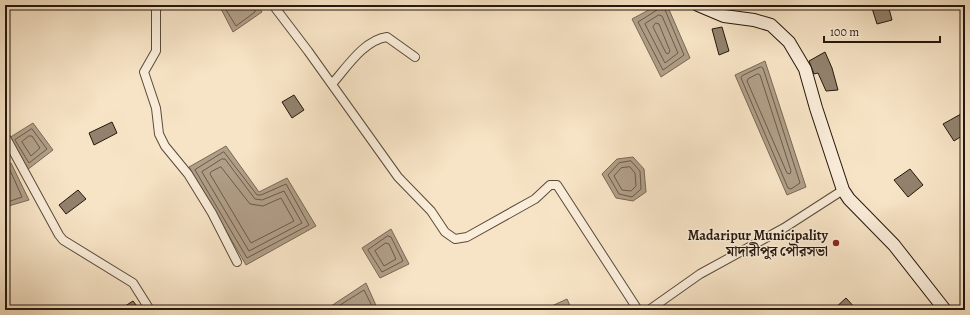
<svg xmlns="http://www.w3.org/2000/svg" width="970" height="315" font-family="Alegreya,'Noto Serif Bengali',serif">
  <style>
    .water { fill: #b09e87; stroke: #786856 }
    .lines { fill: none; stroke-linecap: round; stroke-linejoin: round }
    .shore { stroke: #6a5a4a; stroke-width: 1 }
    .building { fill: #92826d; stroke: #25170d }
    .street-casing { stroke: #5a4a3b; stroke-width: 10 }
    .secondary-casing { stroke: #25170d; stroke-width: 14 }
    .street { stroke: #faedda; stroke-width: 8 }
    .secondary { stroke: #faedda; stroke-width: 12 }
    .poi-dot { fill: #8f2418; stroke: #faedda; stroke-width: 1.5 }
    .labels { text-anchor: middle; dominant-baseline: central; stroke-width: 3; stroke-linejoin: round; paint-order: stroke }
    .poi-label { font-size: 14px; font-weight: bold; fill: #25170d; stroke: #faedda; text-anchor: end }
  </style>
  <rect width="100%" height="100%" fill="#f7e4c6"/>
  <filter id="stains"><feTurbulence type="fractalNoise" baseFrequency=".005" numOctaves="4"/><feColorMatrix values="0 0 0 0 .2 0 0 0 0 .09 0 0 0 0 .02 0 0 0 .5 -.17"/></filter>
  <radialGradient id="worn" r=".72"><stop offset=".6" stop-color="#630" stop-opacity="0"/><stop offset="1" stop-color="#630" stop-opacity=".3"/></radialGradient>
  <g class="water">
    <polygon points="219,5 258,5 262,12 233,32"/>
    <polygon points="658,5 667,5 690,58 661,77 632,19"/>
    <polygon points="765,61 806,187 787,195 735,75"/>
    <polygon points="33,123 53,150 27,170 9,138"/>
    <polygon points="226,146 259,192 287,178 316,226 246,265 189,167"/>
    <polygon points="633,157 644,169 646,192 633,201 616,198 602,174 617,159"/>
    <polygon points="11,163 29,200 5,207 5,166"/>
    <polygon points="391,229 409,264 380,278 362,248"/>
    <polygon points="366,283 378,310 325,310"/>
    <polygon points="567,299 572,310 543,310"/>
  </g>
  <g class="lines">
    <g class="shore">
      <polyline points="223,5 236,26 255,12 254,5"/>
      <polyline points="659,5 657,10 638,22 663,70 684,55 663,5"/>
      <polygon points="659,15 662,16 678,53 665,63 645,24"/>
      <polygon points="656,23 659,24 670,51 668,54 666,53 653,27"/>
      <polygon points="761,67 763,68 800,183 791,189 788,188 741,78 742,76"/>
      <polygon points="758,74 760,75 791,171 790,174 787,173 747,81 748,79"/>
      <polygon points="32,129 47,149 29,163 15,140"/>
      <polygon points="29,136 32,136 40,148 31,156 22,142"/>
      <polygon points="224,152 257,195 261,195 286,184 309,225 247,258 195,170"/>
      <polygon points="222,159 225,159 255,199 262,200 284,191 302,223 249,251 202,172"/>
      <polygon points="631,161 640,171 641,189 632,197 619,194 608,175 619,163"/>
      <polygon points="221,167 250,204 263,206 281,198 294,221 251,243 210,174 211,172"/>
      <polygon points="630,167 635,173 636,186 631,191 622,190 614,176 621,168"/>
      <polyline points="5,169 10,170 22,197 5,203"/>
      <polygon points="388,236 391,237 403,261 382,272 368,250"/>
      <polygon points="386,243 389,244 396,259 384,266 375,251"/>
      <polyline points="332,310 364,290 374,310"/>
    </g>
  </g>
  <g class="building">
    <polygon points="871,5 888,5 892,20 877,24"/>
    <polygon points="722,27 729,51 719,55 712,29"/>
    <polygon points="825,52 832,68 838,90 826,91 818,73 814,74 809,61"/>
    <polygon points="294,95 304,110 292,118 282,102"/>
    <polygon points="961,114 965,119 965,134 954,141 943,124"/>
    <polygon points="112,122 117,133 94,145 89,133"/>
    <polygon points="910,169 923,185 908,197 894,180"/>
    <polygon points="78,190 86,199 66,214 59,205"/>
    <polygon points="846,298 857,310 833,310"/>
    <polygon points="133,301 140,310 119,310"/>
  </g>
  <g class="lines">
    <defs>
      <g id="street">
        <polyline points="156,5 156,51 144,72 156,108 159,134 165,146 188,174 212,213 237,262"/>
        <polyline points="273,5 308,51 398,177 431,211 445,232 455,239 467,237 535,199 550,185 557,185 638,310"/>
        <path d="M332,84C347,67 364,40 387,37L415,57"/>
        <polyline points="5,136 59,235 63,240 133,283 150,310"/>
        <polyline points="649,310 700,274 784,228 843,190"/>
      </g>
      <polyline id="secondary" points="698,5 724,16 754,20 771,25 789,42 805,69 816,108 843,190 849,199 894,245 945,310"/>
    </defs>
    <use href="#street" class="street-casing"/>
    <use href="#secondary" class="secondary-casing"/>
    <use href="#street" class="street"/>
    <use href="#secondary" class="secondary"/>
  </g>
  <circle class="poi-dot" cx="836" cy="243" r="4"/>
  <g class="labels">
    <g class="poi-label">
      <text x="828" y="235">Madaripur Municipality<tspan x="828" dy="16">মাদারীপুর পৌরসভা</tspan></text>
    </g>
  </g>
  <rect width="970" height="315" fill="none" stroke="#f7e4c6" stroke-width="20"/>
  <rect x="6" y="6" width="958" height="303" fill="none" stroke="#25170d" stroke-width="2"/>
  <rect x="10" y="10" width="950" height="295" fill="none" stroke="#25170d"/>
  <path d="M824 36v6h116v-6" fill="none" stroke="#25170d" stroke-width="2"/>
  <text x="830" y="36" font-size="12" fill="#25170d" stroke="#faedda" stroke-width="3" paint-order="stroke">100 m</text>
  <rect width="100%" height="100%" filter="url(#stains)"/>
  <rect width="100%" height="100%" fill="url(#worn)"/>
</svg>
